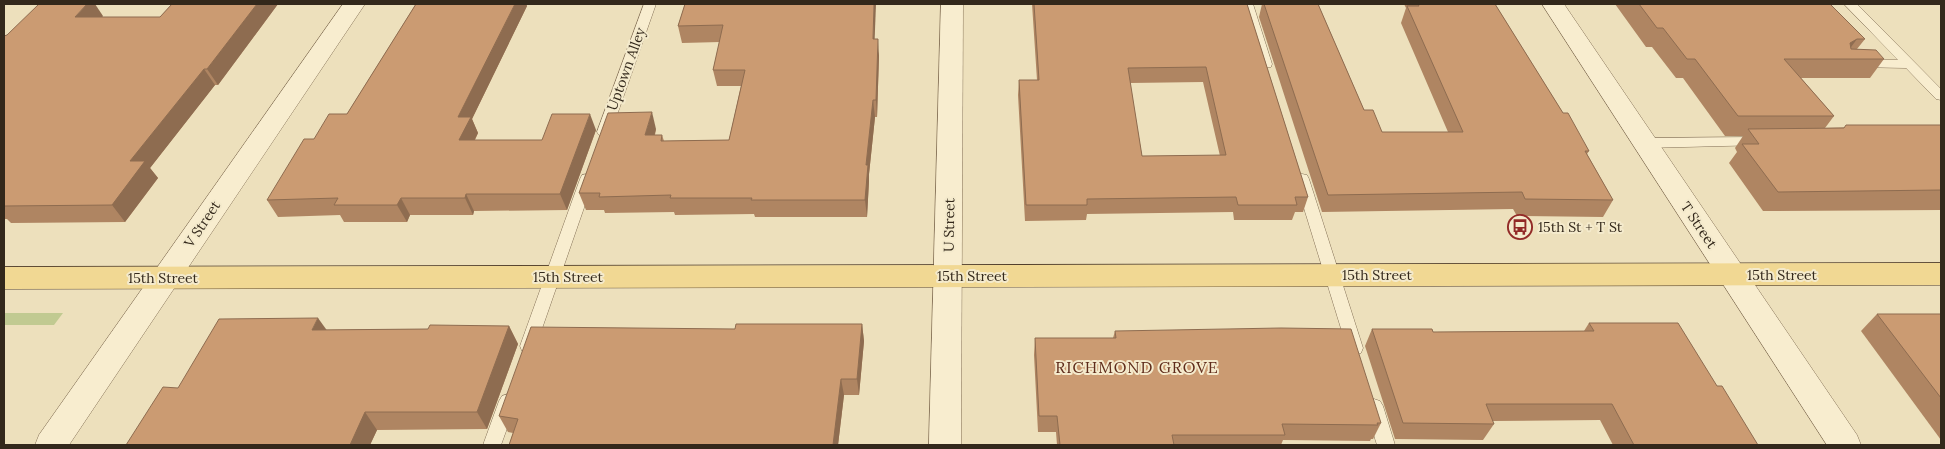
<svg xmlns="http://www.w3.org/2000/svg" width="1945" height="449" font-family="Lora,serif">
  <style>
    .green { fill: #c1ca91 }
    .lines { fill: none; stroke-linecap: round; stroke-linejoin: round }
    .service-casing { stroke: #847056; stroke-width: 1 }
    .minor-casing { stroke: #847056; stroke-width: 1 }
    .tertiary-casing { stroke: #847056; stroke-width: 1 }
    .primary-casing { stroke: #513e2b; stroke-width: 1 }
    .service { fill: #f8edcf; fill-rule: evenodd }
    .minor { fill: #f8edcf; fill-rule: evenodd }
    .tertiary { fill: #f8edcf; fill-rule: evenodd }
    .primary { fill: #f1d893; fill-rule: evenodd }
    .wall { fill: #af8562; fill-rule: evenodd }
    .shaded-wall { fill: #8e6c50 }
    .building { fill: #cb9b72; stroke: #8e6c50; fill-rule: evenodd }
    .labels { text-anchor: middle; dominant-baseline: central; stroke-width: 4; stroke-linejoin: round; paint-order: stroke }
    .street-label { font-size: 14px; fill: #33281b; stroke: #f4eacc }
    .poi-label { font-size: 14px; fill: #33281b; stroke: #f4eacc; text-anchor: start }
    .quarter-label { font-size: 16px; letter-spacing: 1px; fill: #5f2c1b; stroke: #f4eacc }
  </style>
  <rect width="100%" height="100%" fill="#ede0bc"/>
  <polygon class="green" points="4,313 63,313 54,325 4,325"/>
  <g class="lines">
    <defs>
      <g id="service">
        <polygon points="644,4 656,4 611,132 609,135 599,135 597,132"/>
        <polygon points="1241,4 1253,4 1272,64 1271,67 1261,67 1260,64"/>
        <polygon points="1844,4 1857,4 1941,89 1941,100 1936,99 1906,68 1855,67 1854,64 1860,60 1898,60"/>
        <polygon points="1758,137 1763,139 1765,142 1763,145 1645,148 1640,146 1638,143 1640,140 1645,138"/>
        <polygon points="587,174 592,175 594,179 536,346 534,351 528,353 522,351 520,346 580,179 582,175"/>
        <polygon points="1302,174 1307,175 1309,179 1363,348 1361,353 1355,355 1349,353 1347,348 1295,179 1297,175"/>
        <polygon points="508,394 514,396 517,401 501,445 483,445 499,401 502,396"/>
        <polygon points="1374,399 1380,401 1383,406 1395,445 1377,445 1365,406 1368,401"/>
      </g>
      <g id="minor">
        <polygon points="343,4 365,4 69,445 35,445 39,435"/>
        <polygon points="941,4 963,4 961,445 929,445"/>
      </g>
      <polygon id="tertiary" points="1542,4 1564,4 1857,435 1861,445 1827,445"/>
      <polygon id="primary" points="1941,263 1941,285 4,289 4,267"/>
    </defs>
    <use href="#service" class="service-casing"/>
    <use href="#minor" class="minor-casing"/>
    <use href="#tertiary" class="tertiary-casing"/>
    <use href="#primary" class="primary-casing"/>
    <use href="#service" class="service"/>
    <use href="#minor" class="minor"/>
    <use href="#tertiary" class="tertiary"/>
    <use href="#primary" class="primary"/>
  </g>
  <g class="wall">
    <polygon points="172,4 278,4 218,85 215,85 150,168 158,178 125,222 11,223 7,219 4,219 4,36 103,16 102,17 160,17"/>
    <polygon points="416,4 526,4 527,6 472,119 478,133 475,140 542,140 596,130 567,210 474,211 473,215 410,215 407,222 344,222 340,215 278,217 267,200 314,139 347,114"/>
    <polygon points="685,4 875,39 879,56 877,117 875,117 869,174 869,181 867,217 755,217 754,214 675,215 674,212 605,213 604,210 586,210 579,193 656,129 655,135 662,135 664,141 729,140 741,86 717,86 713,70 720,42 682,43 678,26"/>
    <path d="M1032,4H1247L1308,197L1303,212H1295L1292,220H1234L1233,212L1087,214L1086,220L1025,221L1018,95L1019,80H1037ZM1203,82L1220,156H1142L1130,83Z"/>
    <polygon points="1262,4 1318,4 1364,110 1382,132 1448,132 1401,23 1406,8 1404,4 1495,4 1563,113 1589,151 1587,154 1613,200 1603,217 1517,216 1513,209 1322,212 1259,17"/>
    <polygon points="1615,4 1830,4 1865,39 1857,49 1884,59 1870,78 1801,78 1834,116 1825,128 1941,125 1941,210 1763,211 1729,163 1737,152 1735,148 1743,136 1725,136 1683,78 1676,78 1652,47 1646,47"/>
    <polygon points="1877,314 1941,314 1941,440 1861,331"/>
    <polygon points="1589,323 1717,386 1758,445 1613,445 1600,420 1492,421 1494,424 1483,440 1395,439 1365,346 1372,329 1433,332 1584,331"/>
    <polygon points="862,324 864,341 859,395 844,395 838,445 509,445 513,433 508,432 499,416 735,329"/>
    <polygon points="509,326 518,344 487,429 377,430 370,445 126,445 178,388 327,330 428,329"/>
    <polygon points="1115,331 1381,423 1373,439 1371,439 1370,441 1283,440 1281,445 1057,445 1056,432 1038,432 1034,355 1035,338 1113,338"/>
  </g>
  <g class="shaded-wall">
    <polygon points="87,4 95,4 103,16 87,33 75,17"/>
    <polygon points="257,4 278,4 218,85 207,69"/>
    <polygon points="515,4 526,4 527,6 472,119 478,133 466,157 459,140 458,117"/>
    <polygon points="874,4 876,4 874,56 873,39"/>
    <polygon points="878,39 879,56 877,117 876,100"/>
    <polygon points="1857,39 1843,58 1850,43"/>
    <polygon points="204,69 215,85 150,168 158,178 125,222 112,205 130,161"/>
    <polygon points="873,100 875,117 869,174 869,181 867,217 865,200 866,165"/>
    <polygon points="652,112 656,129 650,152 645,135"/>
    <polygon points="590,114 596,130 567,210 560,194"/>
    <polygon points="466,194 474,211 473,215 465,198"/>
    <polygon points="401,198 410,215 407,222 397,205"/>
    <polygon points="318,318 331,336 312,330"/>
    <polygon points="862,324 864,341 859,395 857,379"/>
    <polygon points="509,326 518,344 487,429 477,412"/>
    <polygon points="841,379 844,395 838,445 833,445"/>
    <polygon points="365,412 377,430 370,445 350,445"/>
  </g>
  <g class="building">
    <polygon points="39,4 87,4 75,17 160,17 172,4 257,4 207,69 204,69 130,161 145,161 112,205 4,206 4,36 7,35"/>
    <polygon points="416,4 515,4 458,117 471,117 459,140 542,140 552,114 590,114 560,194 466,194 465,198 401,198 397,205 334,205 338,198 267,200 304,139 314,139 329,114 347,114"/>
    <polygon points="685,4 874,4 873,39 878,39 876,100 873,100 866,165 868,165 865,200 751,200 752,198 670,198 671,195 599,197 600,193 579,193 608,113 652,112 645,135 662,135 661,141 729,140 745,70 713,70 723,25 678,26"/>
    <path d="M1034,4H1247L1308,197H1295L1297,205H1238L1236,197L1087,199V205H1026L1019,80H1039ZM1206,67L1226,155L1142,156L1128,68Z"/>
    <polygon points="1264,4 1318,4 1364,110 1373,110 1382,132 1463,132 1407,6 1419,6 1418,4 1495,4 1563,113 1568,113 1589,151 1585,151 1613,200 1525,199 1522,192 1328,195"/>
    <polygon points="1639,4 1830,4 1865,39 1857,39 1850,43 1851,49 1876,50 1884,59 1784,59 1834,116 1738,116 1695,59 1687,59 1663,28 1657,28"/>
    <polygon points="1846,125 1941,125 1941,190 1778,192 1742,144 1759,144 1748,129 1844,128"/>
    <polygon points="1877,314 1941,314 1941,398"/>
    <polygon points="318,318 312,330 428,329 430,325 509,326 477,412 365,412 350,445 126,445 163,387 178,388 219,319"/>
    <polygon points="1589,323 1678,323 1717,386 1722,386 1758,445 1634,445 1612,404 1486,404 1494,424 1403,423 1372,329 1432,329 1433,332 1594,331"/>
    <polygon points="736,324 862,324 857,379 841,379 833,445 509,445 518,419 499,416 531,327 735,329"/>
    <polygon points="1281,328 1351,329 1381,423 1377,423 1378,425 1282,424 1285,435 1172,435 1174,445 1060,445 1057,416 1039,416 1035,338 1116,338 1115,331"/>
  </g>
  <defs>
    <symbol id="bus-ring" viewBox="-11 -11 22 22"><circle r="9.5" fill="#f4eacc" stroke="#922a27" stroke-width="1.5"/><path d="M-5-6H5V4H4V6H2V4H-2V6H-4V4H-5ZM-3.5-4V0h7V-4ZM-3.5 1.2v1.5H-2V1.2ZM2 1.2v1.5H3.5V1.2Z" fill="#922a27"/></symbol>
  </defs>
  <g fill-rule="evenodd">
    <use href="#bus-ring" x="1506" y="213" width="28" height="28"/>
  </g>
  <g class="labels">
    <g class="street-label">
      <text transform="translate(626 69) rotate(-70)">Uptown Alley</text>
      <text transform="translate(202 224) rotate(-56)">V Street</text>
      <text transform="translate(949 225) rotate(-89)">U Street</text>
      <text transform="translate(1699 225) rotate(56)">T Street</text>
      <text x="1377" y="275">15th Street</text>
      <text x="1782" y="275">15th Street</text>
      <text x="972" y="276">15th Street</text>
      <text x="568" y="277">15th Street</text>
      <text x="163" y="278">15th Street</text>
    </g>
    <g class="poi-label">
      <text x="1538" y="227">15th St + T St</text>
    </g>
    <g class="quarter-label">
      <text x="1137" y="367">RICHMOND GROVE</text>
    </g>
  </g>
  <rect width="1945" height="449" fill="none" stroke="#33281b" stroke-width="10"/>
</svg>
